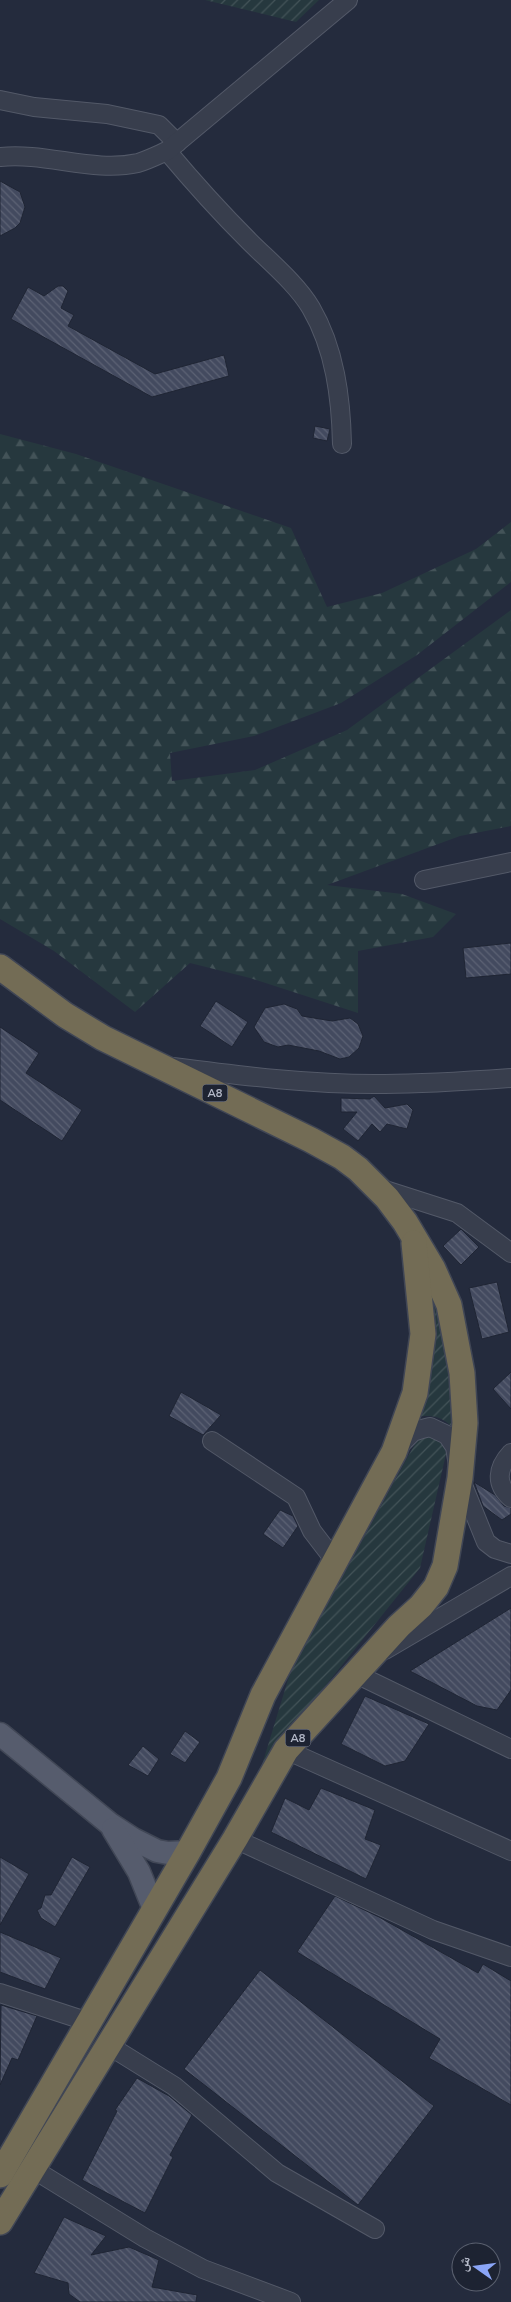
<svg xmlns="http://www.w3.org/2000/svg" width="511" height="2302" font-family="Mulish,'Noto Naskh Arabic',sans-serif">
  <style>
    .forest { fill: url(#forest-firs) }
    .garden { fill: url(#garden-furrows) }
    .building { fill: url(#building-back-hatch); stroke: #1f2534 }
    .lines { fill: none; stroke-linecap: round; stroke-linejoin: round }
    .minor-casing { stroke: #535968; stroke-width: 20 }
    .major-casing { stroke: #414756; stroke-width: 25 }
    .highway-casing { stroke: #404655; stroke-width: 28 }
    .minor { stroke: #383e4d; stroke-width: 18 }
    .major { stroke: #565c6d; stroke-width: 22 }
    .highway { stroke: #736c55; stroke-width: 25 }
    .labels { text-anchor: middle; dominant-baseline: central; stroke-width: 5; stroke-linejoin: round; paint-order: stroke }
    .shield { fill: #1d2332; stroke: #878c9b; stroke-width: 1 }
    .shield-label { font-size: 11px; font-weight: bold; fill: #b4b9c8 }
  </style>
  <defs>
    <pattern id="forest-firs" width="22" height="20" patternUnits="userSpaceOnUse" patternTransform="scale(1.25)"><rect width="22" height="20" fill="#26383e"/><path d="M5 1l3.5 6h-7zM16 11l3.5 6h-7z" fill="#435358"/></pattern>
    <pattern id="garden-furrows" width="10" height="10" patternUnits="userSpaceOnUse" patternTransform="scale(1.25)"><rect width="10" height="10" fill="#26383e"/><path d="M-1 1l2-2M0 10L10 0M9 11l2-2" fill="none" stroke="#435358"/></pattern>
    <pattern id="building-back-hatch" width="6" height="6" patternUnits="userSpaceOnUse" patternTransform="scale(1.25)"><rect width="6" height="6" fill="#434a5f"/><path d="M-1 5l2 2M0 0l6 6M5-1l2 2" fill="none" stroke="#5c6274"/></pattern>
  </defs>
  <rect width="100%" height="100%" fill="#242b3d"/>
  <polygon class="forest" points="0,434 76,454 291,528 327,607 382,593 476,549 511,522 511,582 417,655 341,703 254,736 170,753 172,781 255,770 347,730 511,610 511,826 460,836 327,885 402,894 456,914 433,937 358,951 358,1013 250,978 190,963 135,1012 54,951 0,919"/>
  <g class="garden">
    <polygon points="205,0 319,0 296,22"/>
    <path d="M424,1265L446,1338L455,1429C442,1417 434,1414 416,1417Z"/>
    <polygon points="428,1435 444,1444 446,1454 420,1568 262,1765 290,1673 407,1458 418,1439"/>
  </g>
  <g class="building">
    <polygon points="0,181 20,192 25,207 20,223 15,228 0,236"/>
    <polygon points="58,286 63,286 68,291 61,308 74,315 68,326 155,374 224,355 229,376 152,397 11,319 28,287 44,296"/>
    <polygon points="315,426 330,429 327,441 313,438"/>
    <polygon points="511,943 511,974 466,978 463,948"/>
    <polygon points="216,1001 248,1022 232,1047 200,1026"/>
    <polygon points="284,1004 297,1009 302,1016 332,1021 350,1018 358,1024 363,1036 359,1048 349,1057 340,1059 319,1051 288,1045 278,1047 264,1042 254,1027 265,1008"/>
    <polygon points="0,1027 39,1053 26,1073 82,1110 62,1141 0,1100"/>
    <polygon points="374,1096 385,1108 407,1104 413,1110 407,1129 387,1124 380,1132 372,1124 358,1141 343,1129 357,1112 341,1112 341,1098 370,1099"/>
    <polygon points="461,1229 479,1247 461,1265 443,1246"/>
    <polygon points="497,1282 509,1332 482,1339 469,1288"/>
    <polygon points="511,1372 511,1409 493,1389"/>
    <polygon points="181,1392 221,1415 203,1435 169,1416"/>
    <polygon points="474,1482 495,1495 504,1506 511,1508 511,1514 502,1520 483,1506"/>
    <polygon points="280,1510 293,1516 298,1526 283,1548 263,1534"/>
    <polygon points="511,1608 511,1690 497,1710 477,1706 410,1671"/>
    <polygon points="365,1696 429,1724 405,1761 385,1766 341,1744"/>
    <polygon points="185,1731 200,1742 185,1763 170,1754"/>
    <polygon points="143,1746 159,1759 148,1776 128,1765"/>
    <polygon points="321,1788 375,1810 365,1839 381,1845 366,1879 271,1832 285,1798 309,1810"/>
    <polygon points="0,1857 29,1874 0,1925"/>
    <polygon points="72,1857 90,1867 55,1927 41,1918 37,1910 41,1908 45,1895 51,1895"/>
    <polygon points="335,1896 379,1917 478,1973 483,1964 511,1981 511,2105 429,2058 440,2039 297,1952"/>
    <polygon points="0,1932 61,1958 45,1989 0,1972"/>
    <polygon points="260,1970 434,2106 358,2205 184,2069"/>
    <polygon points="1,2005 37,2016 18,2060 12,2058 0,2085"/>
    <polygon points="137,2078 169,2096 192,2115 170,2155 173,2157 145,2213 82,2180 117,2111 115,2110"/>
    <polygon points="64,2217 106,2236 91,2255 129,2247 159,2260 152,2287 197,2295 196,2302 80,2302 69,2294 68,2283 34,2273"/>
  </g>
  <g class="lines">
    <defs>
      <g id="minor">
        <polyline points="0,100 34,107 107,114 159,125 177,143"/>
        <path d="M167,151C193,182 220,212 249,241C269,261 297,284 311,308C335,349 341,398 342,444"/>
        <path d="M0,157C46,152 93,173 138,163C148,160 158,155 167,151L348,0"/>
        <polyline points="424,880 511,862"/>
        <path d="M173,1067C243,1076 314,1085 385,1084C427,1084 469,1081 511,1078"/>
        <polyline points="379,1188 457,1213 511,1253"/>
        <polyline points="212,1441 296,1497 312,1531 335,1561"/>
        <polyline points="399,1446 413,1432 422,1429 430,1427 447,1435 455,1447 460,1478 486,1542 495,1549 511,1554"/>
        <path d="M511,1453C497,1468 495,1484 511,1498"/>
        <polyline points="385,1650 511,1576"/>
        <polyline points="356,1674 511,1749"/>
        <polyline points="286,1750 511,1851"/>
        <polyline points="235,1839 433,1930 511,1957"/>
        <polyline points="0,1993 89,2022"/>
        <polyline points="108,2045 174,2086 277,2173 375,2229"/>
        <polyline points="33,2169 145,2238 203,2269 291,2302"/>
      </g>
      <g id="major">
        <polyline points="0,1734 110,1824 133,1839 157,1851 168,1853 188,1852"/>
        <polyline points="113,1829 139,1872 154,1909"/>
      </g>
      <g id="highway">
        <polyline points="0,967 65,1015 103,1038 311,1140 342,1157 358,1169 387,1198 405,1222 433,1269 449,1305 462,1373 465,1423 460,1478 445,1566 436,1587 421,1606 399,1626 286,1750 235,1839 0,2222"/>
        <polyline points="0,2175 188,1852 229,1778 263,1695 394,1452 415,1393 423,1334 414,1243"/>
      </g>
    </defs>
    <use href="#minor" class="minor-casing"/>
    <use href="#major" class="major-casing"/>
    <use href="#highway" class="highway-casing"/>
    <use href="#minor" class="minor"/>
    <use href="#major" class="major"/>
    <use href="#highway" class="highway"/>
  </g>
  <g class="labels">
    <g class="shield">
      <rect x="202.5" y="1084.5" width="25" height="17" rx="4"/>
      <rect x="285.5" y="1729.5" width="25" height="17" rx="4"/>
    </g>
    <g class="shield-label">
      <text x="215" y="1093">A8</text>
      <text x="298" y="1738">A8</text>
    </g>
  </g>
  <g transform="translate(476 2267) rotate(284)"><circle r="24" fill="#1d2332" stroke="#595f6e"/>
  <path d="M0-4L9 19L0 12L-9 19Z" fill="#8aa5f7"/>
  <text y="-8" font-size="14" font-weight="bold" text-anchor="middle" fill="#b4b9c8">ش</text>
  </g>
</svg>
